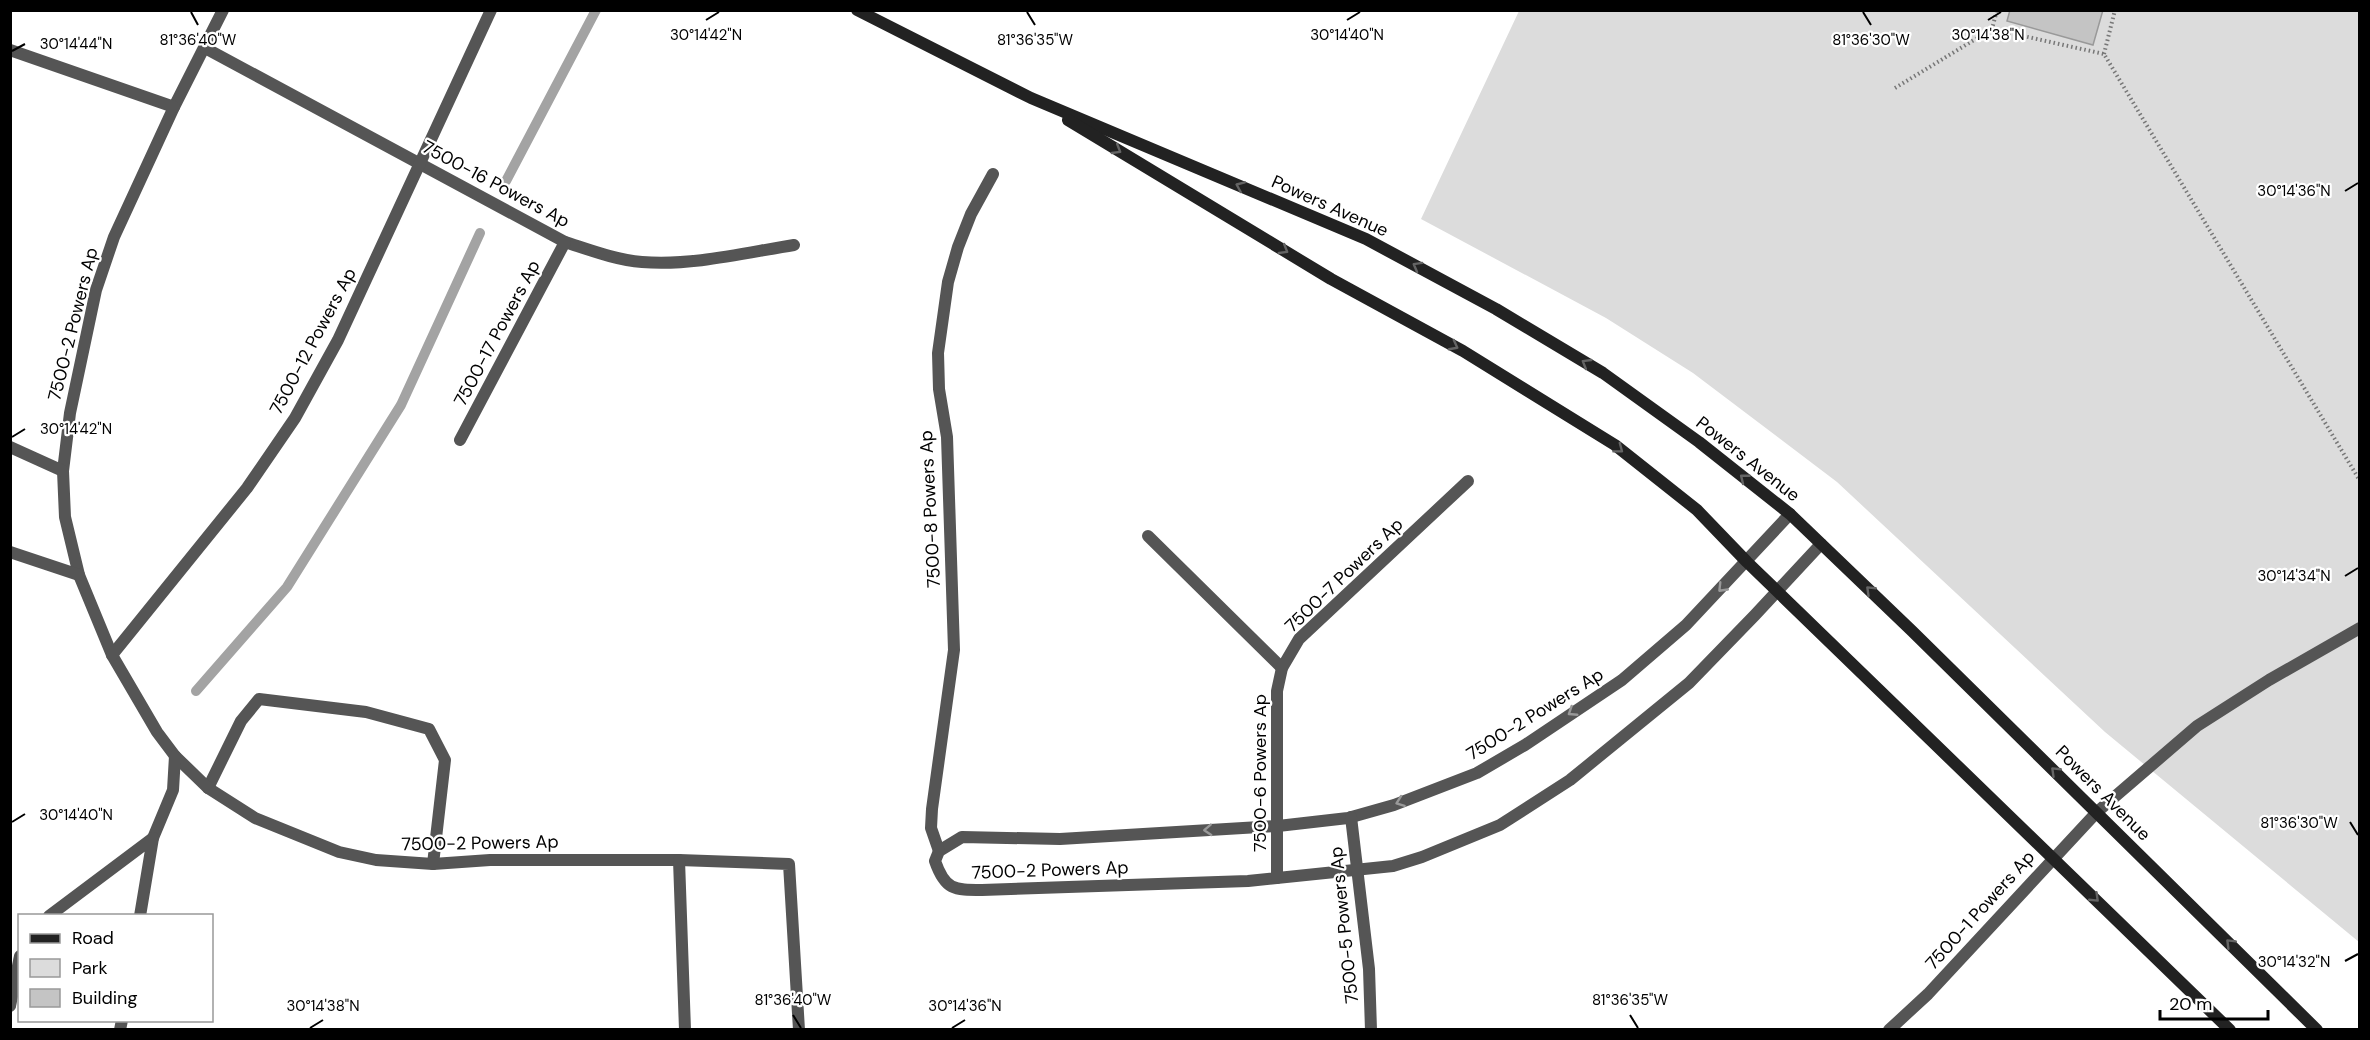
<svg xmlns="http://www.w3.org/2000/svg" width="2370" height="1040" font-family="'DM Sans',sans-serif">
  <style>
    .green { fill: #dcdcdc }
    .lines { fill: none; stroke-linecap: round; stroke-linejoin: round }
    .stream { stroke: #a3a3a3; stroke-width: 10 }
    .building { fill: #c4c4c4; stroke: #999; stroke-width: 1.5 }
    .path { stroke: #777; stroke-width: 4; stroke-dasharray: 1.5 3; stroke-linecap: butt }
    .lane { stroke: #555; stroke-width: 12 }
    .street { stroke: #555; stroke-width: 12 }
    .secondary { stroke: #222; stroke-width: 12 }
    .oneway { stroke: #646464 }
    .oneway2 { stroke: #999 }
    .ticks { fill: none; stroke: #000; stroke-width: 2 }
    .labels { text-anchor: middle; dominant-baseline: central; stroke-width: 4.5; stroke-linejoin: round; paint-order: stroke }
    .street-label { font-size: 18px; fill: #000; stroke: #fff }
    .ticks-label { font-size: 15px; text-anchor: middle; fill: #000; stroke: #fff; stroke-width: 4.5; stroke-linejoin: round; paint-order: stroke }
  </style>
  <rect width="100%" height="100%" fill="#fff"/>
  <polygon class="green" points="1519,11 2359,11 2359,942 2105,732 1837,482 1693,373 1606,318 1421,219"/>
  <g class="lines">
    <g class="stream">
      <polyline points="506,181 596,10"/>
      <polyline points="196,691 287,587 401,405 480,233"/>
    </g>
  </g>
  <polygon class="building" points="2010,10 2103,10 2093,45 2007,21"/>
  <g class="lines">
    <g class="path">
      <polyline points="1992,29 2104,54 2360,481"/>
      <polyline points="2104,54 2115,10"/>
      <polyline points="1895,88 1992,29 1997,10"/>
    </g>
    <g class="lane">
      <polyline points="208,788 241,721 259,699 366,712 429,729 445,760 433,864"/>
      <polyline points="2097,812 2197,726 2269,680 2360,628"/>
    </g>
    <g class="street">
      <polyline points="223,10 174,107 114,237 96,290 70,413 63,471 65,517 79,575 112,655 157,732 175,756 208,788 255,818 339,852 376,860 433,864 490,860 679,860 789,864 799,1030"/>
      <path d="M205,48L565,242C590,250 616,260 642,262C692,266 744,253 794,245"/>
      <polyline points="10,50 174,107"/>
      <polyline points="460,440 565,242"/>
      <polyline points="10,447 63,471"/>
      <path d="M1790,514L1686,625L1622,680L1525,745L1477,773L1394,805L1348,818L1278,826L1060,839L962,837L939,851L935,861C945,890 954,890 982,890L1248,881L1393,866L1422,857L1500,825L1570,780L1689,683L1755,615L1821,544"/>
      <polyline points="1148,536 1282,668"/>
      <polyline points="10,552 79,575"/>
      <polyline points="112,655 247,488 295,418 338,340 491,10"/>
      <polyline points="1351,817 1369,969 1371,1030"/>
      <polyline points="153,838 173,790 175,756"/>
      <polyline points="939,851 931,828 932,809 954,650 947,437 939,389 938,353 948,282 958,247 971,214 993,174"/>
      <polyline points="679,860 685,1030"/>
      <polyline points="1277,878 1277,691 1282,668 1299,639 1468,481"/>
      <polyline points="49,916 153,838 140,916"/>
      <polyline points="10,1006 20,956"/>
      <polyline points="120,1030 122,1020"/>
      <polyline points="1889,1030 1928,994 2097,812"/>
    </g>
    <g class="secondary">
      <polyline points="857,10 1031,98 1366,239 1496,309 1603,373 1699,442 1790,514 1912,631 2317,1030"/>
      <polyline points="1068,120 1331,279 1463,351 1615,445 1697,510 1747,562 2230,1030"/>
    </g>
  </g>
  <defs><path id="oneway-chevron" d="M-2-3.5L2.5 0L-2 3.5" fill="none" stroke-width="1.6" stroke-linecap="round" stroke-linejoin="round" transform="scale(1.5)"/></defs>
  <g class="oneway">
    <use href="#oneway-chevron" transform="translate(1117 150) rotate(31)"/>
    <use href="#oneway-chevron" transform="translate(1240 186) rotate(-157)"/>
    <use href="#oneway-chevron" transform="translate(1284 250) rotate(31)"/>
    <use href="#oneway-chevron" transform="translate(1417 266) rotate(-151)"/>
    <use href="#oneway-chevron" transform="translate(1454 346) rotate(28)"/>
    <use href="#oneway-chevron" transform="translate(1586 363) rotate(-149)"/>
    <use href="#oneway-chevron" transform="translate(1619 449) rotate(37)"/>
    <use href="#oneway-chevron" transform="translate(1744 478) rotate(-141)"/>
    <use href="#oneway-chevron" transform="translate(1870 590) rotate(-136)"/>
    <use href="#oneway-chevron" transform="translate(2055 771) rotate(-136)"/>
    <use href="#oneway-chevron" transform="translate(2095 898) rotate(44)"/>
    <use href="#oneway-chevron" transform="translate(2230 943) rotate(-135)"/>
  </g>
  <g class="oneway2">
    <use href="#oneway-chevron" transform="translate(1722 588) rotate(134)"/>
    <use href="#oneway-chevron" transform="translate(1572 712) rotate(147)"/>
    <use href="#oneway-chevron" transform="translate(1400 802) rotate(160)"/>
    <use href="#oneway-chevron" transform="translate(1208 830) rotate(177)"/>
  </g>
  <path class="ticks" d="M191,12L198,25M1027,12L1035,25M1863,12L1871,25M706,20L719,12M1347,20L1360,12M1988,20L2001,12M12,51L25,44M2345,191L2358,183M12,437L25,429M2345,576L2358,568M12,822L25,814M2350,822L2358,835M2345,961L2358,954M793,1015L801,1028M1630,1015L1638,1028M310,1028L323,1020M952,1028L965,1020"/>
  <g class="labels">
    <g class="street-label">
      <text transform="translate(496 184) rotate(28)">7500-16 Powers Ap</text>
      <text transform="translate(1330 206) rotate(24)">Powers Avenue</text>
      <text transform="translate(73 324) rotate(-76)">7500-2 Powers Ap</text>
      <text transform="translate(497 333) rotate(-62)">7500-17 Powers Ap</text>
      <text transform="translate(313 341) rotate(-62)">7500-12 Powers Ap</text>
      <text transform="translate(1748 459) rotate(38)">Powers Avenue</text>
      <text transform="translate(930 509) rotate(-93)">7500-8 Powers Ap</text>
      <text transform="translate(1344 575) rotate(-44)">7500-7 Powers Ap</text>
      <text transform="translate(1535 714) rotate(-32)">7500-2 Powers Ap</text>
      <text transform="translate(1260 773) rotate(-90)">7500-6 Powers Ap</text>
      <text transform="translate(2103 793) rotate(45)">Powers Avenue</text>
      <text transform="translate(480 843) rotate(-1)">7500-2 Powers Ap</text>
      <text transform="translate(1050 870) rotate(-2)">7500-2 Powers Ap</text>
      <text transform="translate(1980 910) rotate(-48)">7500-1 Powers Ap</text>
      <text transform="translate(1344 925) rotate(-96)">7500-5 Powers Ap</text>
    </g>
  </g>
  <g class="ticks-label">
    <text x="706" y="40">30°14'42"N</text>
    <text x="1347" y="40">30°14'40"N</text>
    <text x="1988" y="40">30°14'38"N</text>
    <text x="198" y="45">81°36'40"W</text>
    <text x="1035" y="45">81°36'35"W</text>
    <text x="1871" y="45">81°36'30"W</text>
    <text x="76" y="49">30°14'44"N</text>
    <text x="2294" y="196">30°14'36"N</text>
    <text x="76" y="434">30°14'42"N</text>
    <text x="2294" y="581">30°14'34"N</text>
    <text x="76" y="820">30°14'40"N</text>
    <text x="2299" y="828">81°36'30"W</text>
    <text x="2294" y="967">30°14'32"N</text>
    <text x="793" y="1005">81°36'40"W</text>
    <text x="1630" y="1005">81°36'35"W</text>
    <text x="323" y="1011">30°14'38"N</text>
    <text x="965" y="1011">30°14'36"N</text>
  </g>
  <rect width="2370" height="1040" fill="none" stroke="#000000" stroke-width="24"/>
  <rect x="18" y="914" width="195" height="108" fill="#ffffff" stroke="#999999" stroke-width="1.5"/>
  <rect x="30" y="934" width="30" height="9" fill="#222222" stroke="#999999" stroke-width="1.5"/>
  <text x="72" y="944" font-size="18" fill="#000000">Road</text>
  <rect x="30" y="959" width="30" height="18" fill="#dcdcdc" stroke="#999999" stroke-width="1.5"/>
  <text x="72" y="974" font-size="18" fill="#000000">Park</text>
  <rect x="30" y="989" width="30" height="18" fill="#c4c4c4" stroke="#999999" stroke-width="1.5"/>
  <text x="72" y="1004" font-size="18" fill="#000000">Building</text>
  <path d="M2160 1010v9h108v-9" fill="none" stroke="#000000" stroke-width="3"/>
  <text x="2169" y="1010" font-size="18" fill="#000000" stroke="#ffffff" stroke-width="4.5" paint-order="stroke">20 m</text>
</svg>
